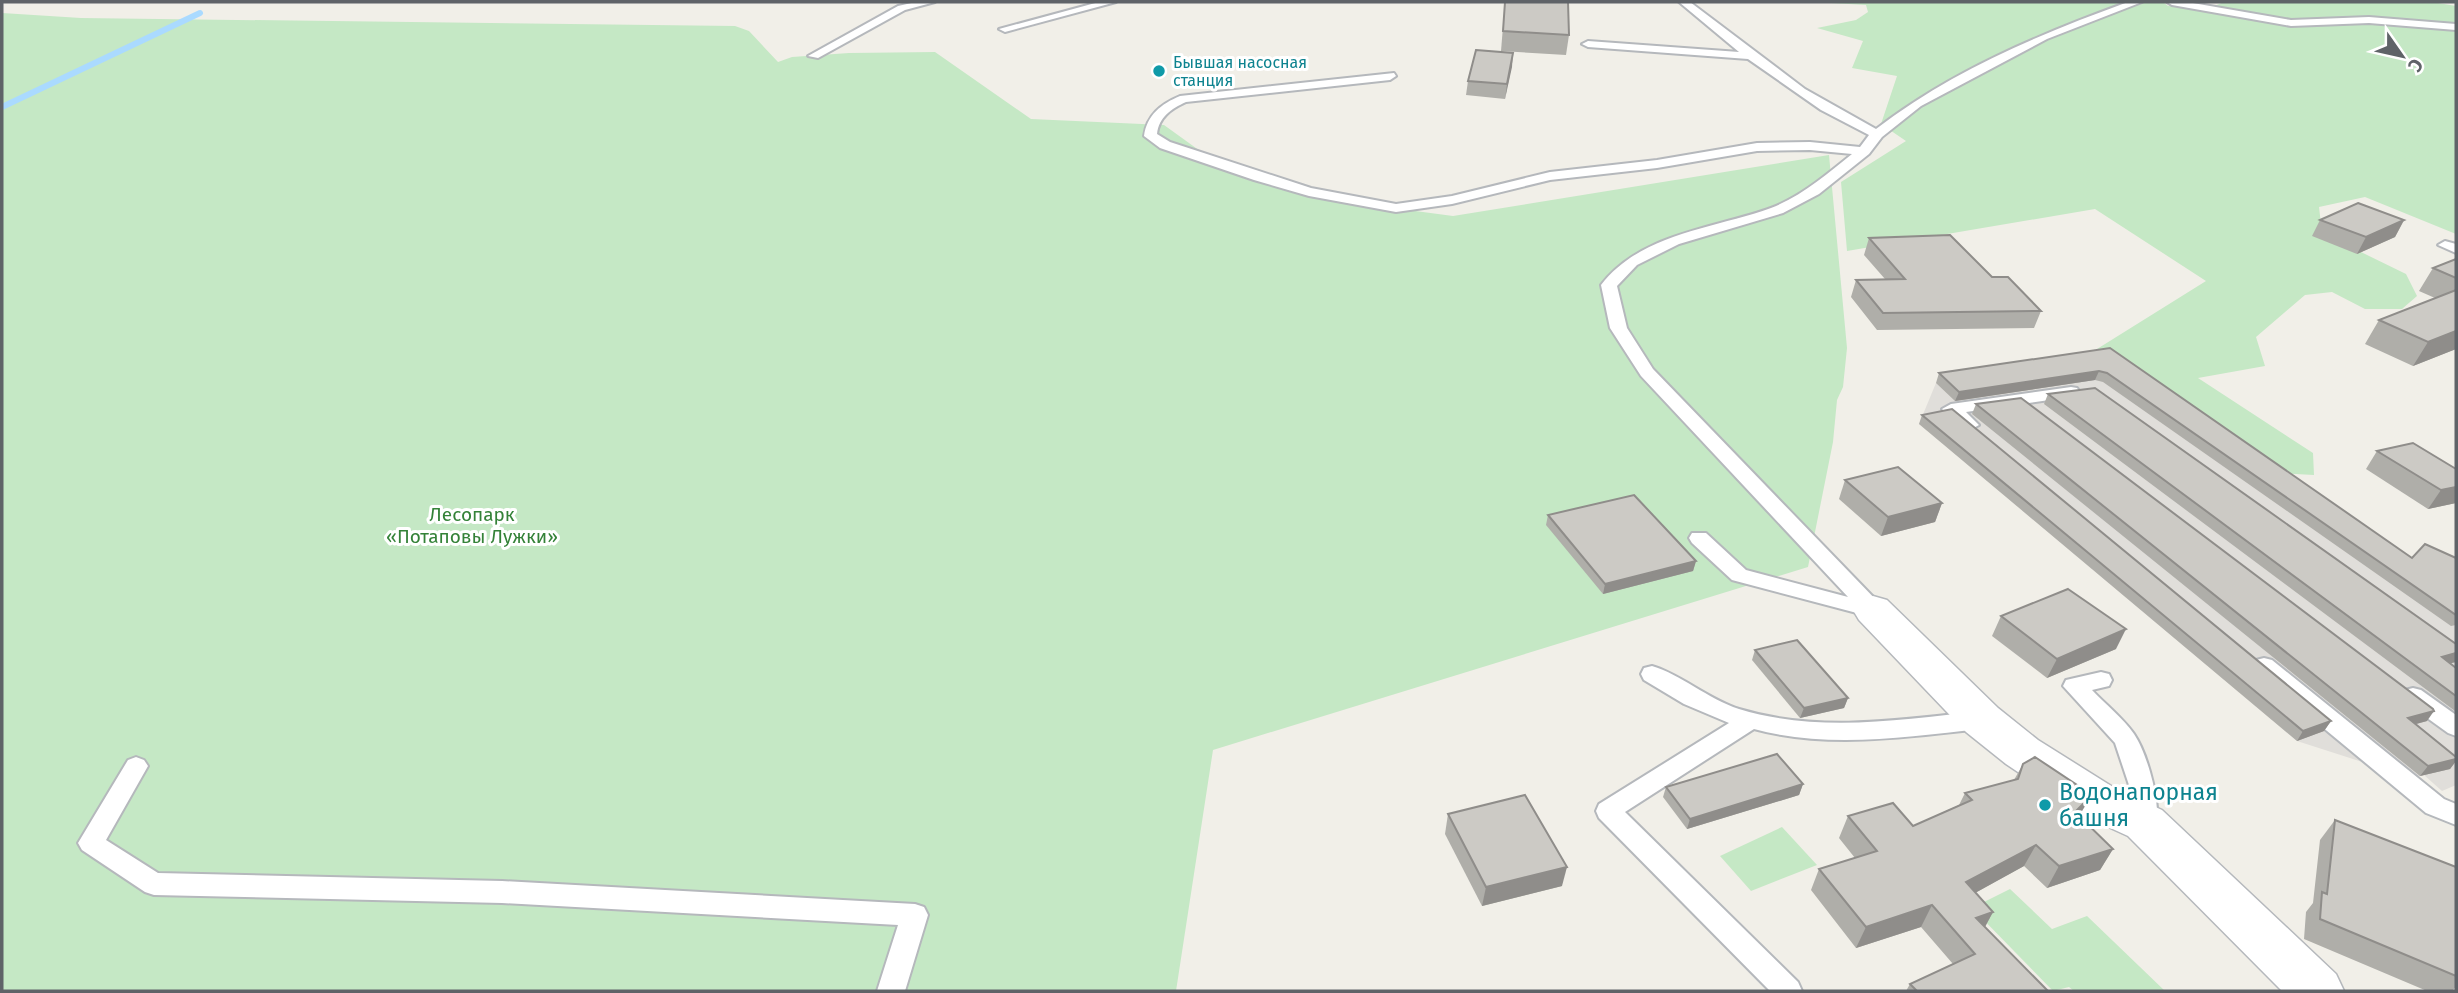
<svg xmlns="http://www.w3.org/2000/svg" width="2458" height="993" font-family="'Fira Sans',sans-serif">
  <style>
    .industrial { fill: #e0deda }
    .green { fill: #c5e8c5 }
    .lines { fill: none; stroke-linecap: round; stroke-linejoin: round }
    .stream { stroke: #aadaff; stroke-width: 6 }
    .lane-casing { stroke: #b5b8bc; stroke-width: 4 }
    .street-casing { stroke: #b5b8bc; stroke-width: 3 }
    .lane { fill: #fff; fill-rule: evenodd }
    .street { fill: #fff; fill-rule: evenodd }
    .wall { fill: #afaea9 }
    .shaded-wall { fill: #8f8d8a }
    .building { fill: #cccac5; stroke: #8f8d8a; stroke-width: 2 }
    .culture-dot { fill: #0f9aa8; stroke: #fff; stroke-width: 2.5 }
    .labels { text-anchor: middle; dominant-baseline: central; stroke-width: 6; stroke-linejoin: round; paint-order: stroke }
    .far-culture-label { font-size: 16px; fill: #0d838f; stroke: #fff; text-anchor: start }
    .park-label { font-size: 19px; fill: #348238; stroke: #fff }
    .near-culture-label { font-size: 23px; fill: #0d838f; stroke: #fff; text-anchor: start }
  </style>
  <rect width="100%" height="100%" fill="#f1efe8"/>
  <polygon class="industrial" points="2106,357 2405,567 2456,571 2456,785 2442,791 2424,775 2412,778 2297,741 1919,424 1936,383"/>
  <g class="green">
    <polygon points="1814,2 2163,2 2168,6 2212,7 2224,2 2432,2 2456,6 2456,234 2365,197 2319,207 2322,233 2406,274 2417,296 2402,309 2365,309 2332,292 2305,295 2256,337 2265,366 2198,378 2313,453 2314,475 2276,473 2097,349 2206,281 2095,209 1847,251 1841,182 1906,141 1881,124 1897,76 1852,68 1863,41 1817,28 1856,20 1868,12 1866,5"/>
    <polygon points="2,13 81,18 735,26 749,31 778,62 792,57 849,53 935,52 1031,119 1164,125 1232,174 1325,199 1453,216 1829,155 1847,348 1843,387 1837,400 1833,442 1808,567 1213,750 1176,991 2,991"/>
    <polygon points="1782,827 1817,865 1751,891 1720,856"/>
    <polygon points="2010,889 2052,929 2087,916 2165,991 2074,991 2069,987 2053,991 1972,908"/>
  </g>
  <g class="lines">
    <polyline class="stream" points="2,107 200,13"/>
    <defs>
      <g id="lane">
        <polygon points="916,2 935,2 905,10 818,58 808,56 898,6"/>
        <polygon points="1099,2 1116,2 1005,32 999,29"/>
        <path d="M1679,2H1690L1805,89L1876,129C1951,71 2040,34 2128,2H2142L2047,39L1921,106L1882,137L1869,154L1819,194L1783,213L1679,244L1637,265L1617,286L1627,328L1653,369L1881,605L1884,610L1881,615L1872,617L1732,580L1692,543L1689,538L1692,533H1706L1746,570L1848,597L1641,376L1610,328L1601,285C1641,233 1713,229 1771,208C1802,196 1827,174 1852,154L1810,150L1757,151L1657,168L1550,180L1452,204L1396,212L1309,196L1254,180L1160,148L1144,136C1147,115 1161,104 1180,96L1394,73L1396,76L1390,80L1186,102C1171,109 1159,117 1157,134L1170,142L1311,188L1396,204L1452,196L1550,172L1657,160L1757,143L1810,142L1860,147L1869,135L1821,110L1748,59L1588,47L1582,44L1588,41L1739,52Z"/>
        <polygon points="2167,2 2187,2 2291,20 2369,17 2456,24 2456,30 2369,23 2291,26 2172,5"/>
        <polygon points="2445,241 2456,244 2456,253 2438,245"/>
        <polygon points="2071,387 2077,388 2080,392 2077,396 1966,412 1979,425 1970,430 1964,429 1942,409 1951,404"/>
        <polygon points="2264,658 2272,660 2444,799 2456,804 2456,825 2426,813 2256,672 2253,666 2256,660"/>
        <path d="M1652,666C1680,674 1708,699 1739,709C1818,733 1901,720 1981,711L1989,714L1993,720L1989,726L1981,729C1906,737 1828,749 1754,729L1625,812L1798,982L1802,991H1770L1599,818L1596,811L1599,804L1729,723L1684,704L1644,680L1641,674L1644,668Z"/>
        <path d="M2101,672L2109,674L2112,680L2109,686L2092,690C2105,704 2123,718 2134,734C2147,753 2164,810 2154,830L2145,833L2136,830L2133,823L2131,791L2115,743L2063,686L2066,680Z"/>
        <polygon points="2413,688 2421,690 2456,715 2456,736 2448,733 2405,702 2402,696 2405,690"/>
        <polygon points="136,757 144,760 148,766 106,840 158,873 502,881 915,904 924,907 928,915 905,991 877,991 898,925 502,903 154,895 145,892 82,850 78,843 128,760"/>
      </g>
      <polygon id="street" points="1873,596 1887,600 1998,708 2038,740 2116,789 2162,810 2336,974 2344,991 2282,991 2128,836 2082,815 2006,764 1966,732 1859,620 1853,610 1859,600"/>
    </defs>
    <use href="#lane" class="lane-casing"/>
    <use href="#street" class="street-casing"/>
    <use href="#lane" class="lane"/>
    <use href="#street" class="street"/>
  </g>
  <g class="wall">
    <polygon points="1505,2 1569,35 1566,55 1501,51"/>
    <polygon points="1513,53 1505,99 1466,95 1468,81"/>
    <polygon points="2320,220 2404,220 2395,237 2357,254 2312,236"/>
    <polygon points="1869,238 1992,277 2041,311 2034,328 1877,330 1851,297 1856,280 1885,279 1864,255"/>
    <polygon points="2456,259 2456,349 2413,366 2365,344 2379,320 2435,298 2419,291 2433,268"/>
    <polygon points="2110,348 2412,558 2456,558 2456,625 2451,626 2103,382 2095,380 1955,401 1936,383 1939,373"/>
    <polygon points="2048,394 2456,644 2456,662 2450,663 2456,668 2456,711 2455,711 2044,404"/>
    <polygon points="1976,404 2427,721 2416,724 2456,757 2456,761 2450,769 2420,776 1972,414"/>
    <polygon points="1922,415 2331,721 2324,731 2297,741 1919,424"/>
    <polygon points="2377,451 2456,487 2456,503 2428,509 2366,469"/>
    <polygon points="1845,480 1942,503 1935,522 1881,536 1839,499"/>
    <polygon points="1548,515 1696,561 1693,571 1603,594 1546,525"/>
    <polygon points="2001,616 2116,649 2047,678 1992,636"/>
    <polygon points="1755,650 1848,698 1844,708 1800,718 1752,660"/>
    <polygon points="2023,764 2113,849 2100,870 2047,888 2024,866 1975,893 1993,912 1985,927 2048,991 1906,991 1910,984 1953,964 1921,927 1856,948 1811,890 1819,869 1855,858 1839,838 1848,816 1913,826 1959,805 1965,793 2014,780"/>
    <polygon points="1803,784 1799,795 1687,829 1663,797 1666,787"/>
    <polygon points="1448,814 1562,886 1482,906 1445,834"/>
    <polygon points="2335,820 2456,867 2456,987 2452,991 2427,991 2304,939 2306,912 2313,903 2320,840"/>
  </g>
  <g class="shaded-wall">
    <polygon points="1513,53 1512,67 1505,99 1507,84"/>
    <polygon points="2404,220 2395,237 2357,254 2366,237"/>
    <polygon points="2456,331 2456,349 2413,366 2428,342"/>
    <polygon points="2099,371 2095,380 1955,401 1959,392"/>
    <polygon points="2456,487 2456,503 2428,509 2441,490"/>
    <polygon points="1942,503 1935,522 1881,536 1888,517"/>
    <polygon points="1696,561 1693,571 1603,594 1605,584"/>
    <polygon points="2126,629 2116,649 2047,678 2057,659"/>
    <polygon points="2456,653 2456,662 2434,667 2442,657"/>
    <polygon points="1848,698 1844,708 1800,718 1804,708"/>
    <polygon points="2434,711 2427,721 2401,728 2408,718"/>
    <polygon points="2331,721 2324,731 2297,741 2303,731"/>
    <polygon points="2456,759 2456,761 2450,769 2420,776 2428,766"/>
    <polygon points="1803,784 1799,795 1687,829 1690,819"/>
    <polygon points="2092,795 2079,816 2075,812"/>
    <polygon points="2036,845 2024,866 1955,904 1966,882"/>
    <polygon points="2113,849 2100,870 2047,888 2059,866"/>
    <polygon points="1567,867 1562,886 1482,906 1486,887"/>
    <polygon points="1932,905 1921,927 1856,948 1866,927"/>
    <polygon points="1993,912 1981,934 1976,918"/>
  </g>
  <g class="building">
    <polygon points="1505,2 1568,2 1569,35 1503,31"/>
    <polygon points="1476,50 1513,53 1507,84 1468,81"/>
    <polygon points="2358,203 2404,220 2366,237 2320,220"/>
    <polygon points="1950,235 1992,277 2008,277 2041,311 1883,313 1856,280 1905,279 1869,238"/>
    <polygon points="2456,259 2456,278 2433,268"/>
    <polygon points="2456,290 2456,331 2428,342 2379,320"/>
    <polygon points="2110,348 2412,558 2425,544 2456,558 2456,615 2107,373 2099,371 1959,392 1939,373"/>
    <polygon points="2095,388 2456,644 2456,653 2442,657 2456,668 2456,696 2048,394"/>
    <polygon points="2021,398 2433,709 2434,711 2408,718 2456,757 2456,759 2428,766 1976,404"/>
    <polygon points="1952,409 2331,721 2303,731 1922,415"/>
    <polygon points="2413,443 2456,469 2456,487 2441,490 2377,451"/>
    <polygon points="1898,467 1942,503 1888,517 1845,480"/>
    <polygon points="1634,495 1696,561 1605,584 1548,515"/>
    <polygon points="2068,589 2126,629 2057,659 2001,616"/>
    <polygon points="1797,640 1848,698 1804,708 1755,650"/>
    <polygon points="1777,754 1803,784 1690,819 1666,787"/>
    <polygon points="2035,757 2092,795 2075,812 2113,849 2059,866 2036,845 1966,882 1993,912 1976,918 2048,991 1917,991 1910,984 1975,954 1932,905 1866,927 1819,869 1877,851 1848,816 1893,803 1913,826 1972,800 1965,793 2018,779 2023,764"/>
    <polygon points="1525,795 1567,867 1486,887 1448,814"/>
    <polygon points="2335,820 2456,867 2456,976 2320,919 2322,892 2327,894"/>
  </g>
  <g class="culture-dot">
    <circle cx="1159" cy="71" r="7"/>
    <circle cx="2045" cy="805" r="7"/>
  </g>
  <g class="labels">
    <g class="far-culture-label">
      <text x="1173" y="62">Бывшая насосная<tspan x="1173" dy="18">станция</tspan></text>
    </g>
    <g class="park-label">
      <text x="472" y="514">Лесопарк<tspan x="472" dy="22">«Потаповы Лужки»</tspan></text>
    </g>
    <g class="near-culture-label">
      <text x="2059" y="792">Водонапорная<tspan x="2059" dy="26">башня</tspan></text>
    </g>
  </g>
  <rect width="2458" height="993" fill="none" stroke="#5f6368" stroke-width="7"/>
  <g transform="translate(2402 56) rotate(124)" stroke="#ffffff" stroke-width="5" paint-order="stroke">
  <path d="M0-5L12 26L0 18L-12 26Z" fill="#5f6368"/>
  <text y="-10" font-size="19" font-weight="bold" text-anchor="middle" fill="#5f6368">С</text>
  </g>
</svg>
